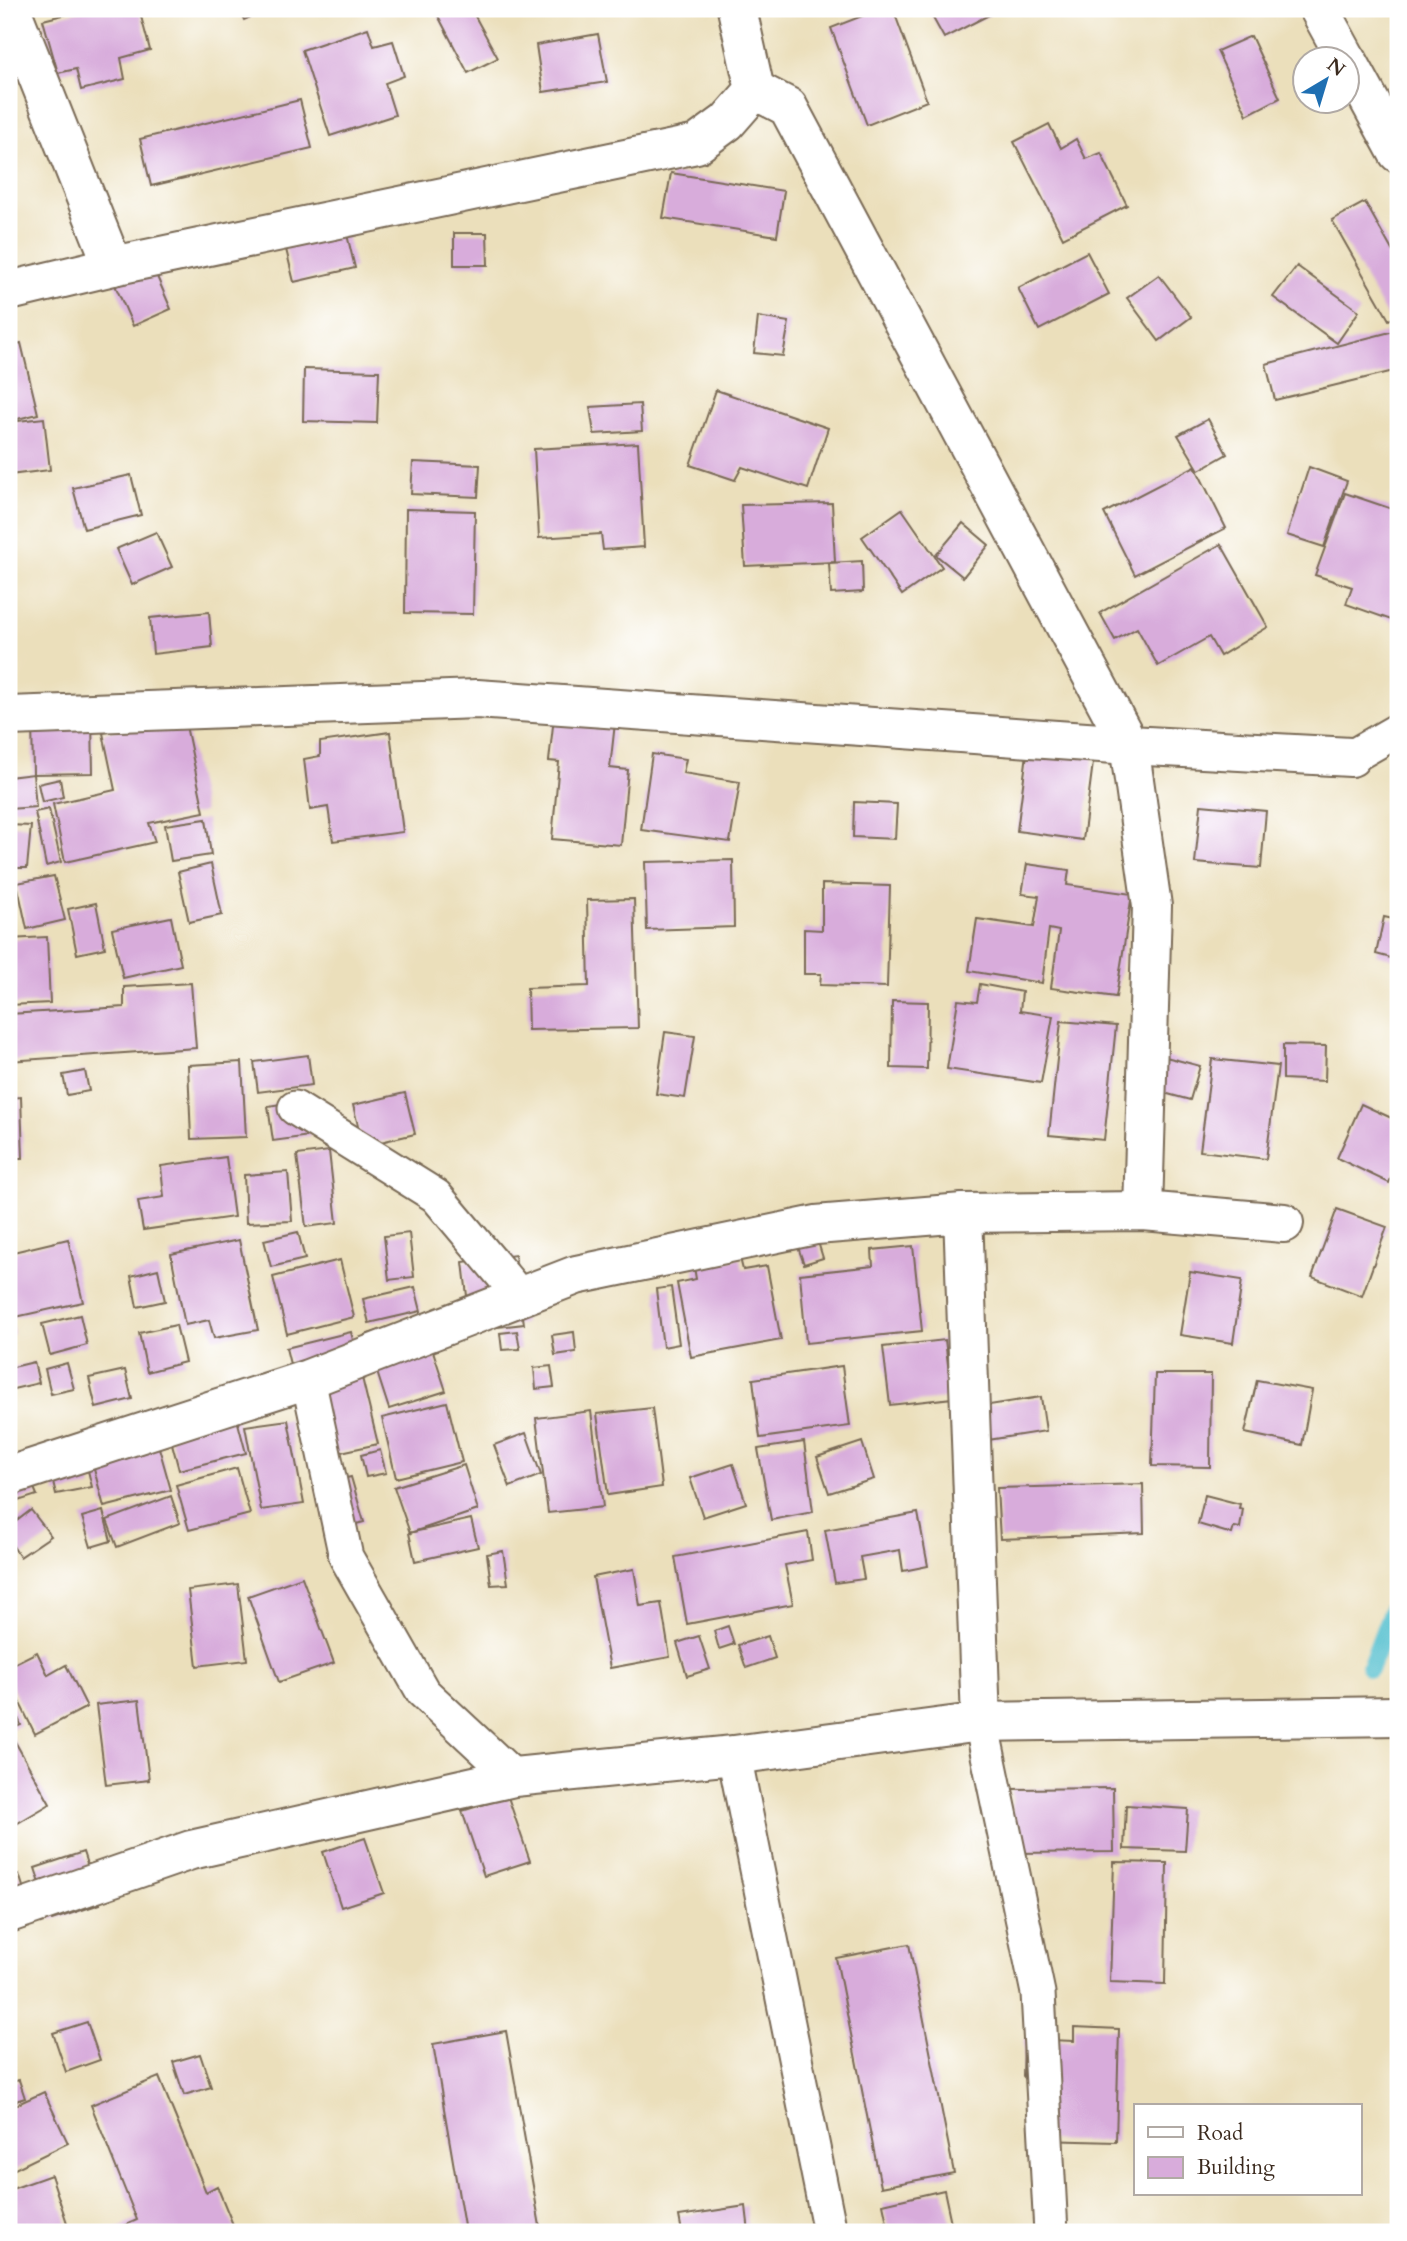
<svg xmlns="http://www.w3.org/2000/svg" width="1407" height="2241" font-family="Cardo,serif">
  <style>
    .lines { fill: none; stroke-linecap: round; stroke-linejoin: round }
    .stream { stroke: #55c0cf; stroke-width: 18 }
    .building { fill: #d8acdb }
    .service-casing { stroke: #796955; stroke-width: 37 }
    .minor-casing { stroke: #796955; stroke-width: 42 }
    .tertiary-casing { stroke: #796955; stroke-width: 42 }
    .service { stroke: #fff; stroke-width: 33 }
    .minor { stroke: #fff; stroke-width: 38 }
    .tertiary { stroke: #fff; stroke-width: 38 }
  </style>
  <rect width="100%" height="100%" fill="#fff"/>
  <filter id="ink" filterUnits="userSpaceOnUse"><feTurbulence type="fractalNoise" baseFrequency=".0143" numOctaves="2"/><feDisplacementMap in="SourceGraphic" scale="14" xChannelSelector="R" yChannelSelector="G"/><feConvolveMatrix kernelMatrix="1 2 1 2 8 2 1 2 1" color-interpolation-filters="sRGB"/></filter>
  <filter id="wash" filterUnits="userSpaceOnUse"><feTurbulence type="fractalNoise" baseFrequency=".00686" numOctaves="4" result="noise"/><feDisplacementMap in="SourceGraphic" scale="28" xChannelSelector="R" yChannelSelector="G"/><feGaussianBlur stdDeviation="1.57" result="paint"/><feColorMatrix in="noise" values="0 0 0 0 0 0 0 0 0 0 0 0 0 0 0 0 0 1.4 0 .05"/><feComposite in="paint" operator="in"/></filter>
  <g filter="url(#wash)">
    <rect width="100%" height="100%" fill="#ebdfbb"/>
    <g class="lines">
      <polyline class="stream" points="1370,1668 1398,1593"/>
    </g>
    <g id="blocks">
      <g class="building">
        <polygon points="87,9 139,9 150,50 121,58 125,79 81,90 76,69 58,73 43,20"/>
        <polygon points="239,9 268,9 244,20"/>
        <polygon points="438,9 471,9 498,58 468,73 435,10"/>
        <polygon points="880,9 893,9 927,101 867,125 831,28"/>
        <polygon points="928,9 988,9 991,14 944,38"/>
        <polygon points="368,28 374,46 393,41 404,76 385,83 395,115 330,136 302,50"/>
        <polygon points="598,34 607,82 543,92 536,45"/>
        <polygon points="1251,36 1280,98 1247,115 1217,51"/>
        <polygon points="300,100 312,148 151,186 140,139"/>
        <polygon points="1049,124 1061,148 1076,139 1086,159 1101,153 1127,205 1063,238 1014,142"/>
        <polygon points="671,173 784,191 777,236 663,218"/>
        <polygon points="1365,202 1398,261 1398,315 1389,320 1332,220"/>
        <polygon points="344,222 355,268 294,282 283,237"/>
        <polygon points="454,233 487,233 488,265 454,265"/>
        <polygon points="1087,252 1109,294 1039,330 1018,288"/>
        <polygon points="149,258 171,309 133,326 111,276"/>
        <polygon points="1297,266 1359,311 1337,343 1273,297"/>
        <polygon points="1159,275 1191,317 1159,341 1127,298"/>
        <polygon points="758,317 789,322 783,356 754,353"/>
        <polygon points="1398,330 1398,370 1275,400 1266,364"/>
        <polygon points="21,343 38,414 9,421 9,346"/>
        <polygon points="304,369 379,371 377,423 303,421"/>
        <polygon points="716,390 828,428 808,489 742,467 735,480 690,465"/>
        <polygon points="640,404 642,431 594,434 590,407"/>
        <polygon points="44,418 50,470 9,475 9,422"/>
        <polygon points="1208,419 1227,454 1199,470 1178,435"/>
        <polygon points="638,443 644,547 603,550 601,534 539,538 534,449"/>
        <polygon points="413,462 480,465 478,497 411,494"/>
        <polygon points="1195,466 1226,528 1135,575 1104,513"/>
        <polygon points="1309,467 1347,481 1324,547 1287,535"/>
        <polygon points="131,475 141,515 84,529 73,488"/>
        <polygon points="1345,493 1398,511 1398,608 1394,621 1346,604 1352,587 1315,575"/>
        <polygon points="832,503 835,562 745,566 741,505"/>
        <polygon points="406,509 475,511 473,614 405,613"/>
        <polygon points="902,509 942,567 902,595 862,537"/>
        <polygon points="963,523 989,545 963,577 936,555"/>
        <polygon points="156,532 172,567 132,585 116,549"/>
        <polygon points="1221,544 1268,627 1220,656 1209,637 1158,666 1137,628 1115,640 1100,613"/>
        <polygon points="862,561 863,592 831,594 829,563"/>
        <polygon points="209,612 212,647 153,654 150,618"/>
        <polygon points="555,708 616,714 610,768 628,770 621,845 552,839 559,762 549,761"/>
        <polygon points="184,716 204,812 149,823 155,842 65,862 53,804 115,790 103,733"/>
        <polygon points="92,718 93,773 33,774 32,720"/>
        <polygon points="390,732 403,832 333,841 328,807 310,810 304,759 320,756 320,742"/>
        <polygon points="1028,746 1094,755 1083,840 1017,831"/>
        <polygon points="652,754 686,759 683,773 740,782 730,842 641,830"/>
        <polygon points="33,774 36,807 9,809 9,777"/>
        <polygon points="60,779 63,797 42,802 38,784"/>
        <polygon points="854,802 897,804 895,839 853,837"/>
        <polygon points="1201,805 1266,811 1261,868 1195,863"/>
        <polygon points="49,809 61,862 46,866 35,812"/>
        <polygon points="206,819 211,855 171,861 165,825"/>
        <polygon points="9,825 31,826 27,868 9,868"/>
        <polygon points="733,860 734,927 647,930 645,862"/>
        <polygon points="211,864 222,915 189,922 178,872"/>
        <polygon points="1027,864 1069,870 1067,885 1132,894 1116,997 1051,988 1059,931 1049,929 1042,983 969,971 977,919 1034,927 1039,896 1022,894"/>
        <polygon points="54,876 65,920 27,929 17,883"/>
        <polygon points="822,884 890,886 887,987 820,985 821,974 804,974 804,929 822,930"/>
        <polygon points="634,899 638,1028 528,1030 527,988 589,986 587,900"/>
        <polygon points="96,903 105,948 77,954 68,909"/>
        <polygon points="171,917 181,965 123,978 112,929"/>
        <polygon points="1384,917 1398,920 1398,960 1376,954"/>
        <polygon points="47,937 50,1003 9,1005 9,939"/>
        <polygon points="191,983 196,1048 9,1061 9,1014 124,1007 124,987"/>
        <polygon points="980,984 1022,992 1020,1011 1053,1016 1041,1083 947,1069 958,1000 977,1002"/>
        <polygon points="892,1001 928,1002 927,1069 891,1068"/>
        <polygon points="1061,1021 1116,1026 1104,1140 1049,1135"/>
        <polygon points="665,1032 695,1036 685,1098 656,1094"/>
        <polygon points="1283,1045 1326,1046 1325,1081 1283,1079"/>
        <polygon points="308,1055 312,1085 258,1092 254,1062"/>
        <polygon points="1162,1056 1200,1066 1190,1100 1153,1090"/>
        <polygon points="1212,1059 1278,1066 1266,1159 1200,1151"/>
        <polygon points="242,1062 246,1137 191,1139 188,1065"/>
        <polygon points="85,1071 89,1091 67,1095 63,1075"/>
        <polygon points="405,1093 415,1134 363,1146 353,1105"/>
        <polygon points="21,1097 23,1158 9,1158 9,1098"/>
        <polygon points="305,1100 310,1136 273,1141 268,1106"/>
        <polygon points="1361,1104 1398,1121 1398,1163 1389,1183 1337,1158"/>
        <polygon points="329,1151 337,1223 306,1227 297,1155"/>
        <polygon points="226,1157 234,1217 143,1230 138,1201 164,1197 161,1166"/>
        <polygon points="288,1172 292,1221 246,1223 244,1175"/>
        <polygon points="1337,1209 1387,1227 1362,1296 1312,1277"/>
        <polygon points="814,1229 823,1258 804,1264 794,1236"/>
        <polygon points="298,1232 305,1259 271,1267 264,1240"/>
        <polygon points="409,1233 414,1277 389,1280 384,1236"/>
        <polygon points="68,1239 83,1302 11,1318 14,1334 9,1336 9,1253"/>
        <polygon points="239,1240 258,1330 214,1338 209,1320 185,1325 171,1254"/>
        <polygon points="913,1246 922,1331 806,1343 800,1274 873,1266 872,1250"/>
        <polygon points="515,1255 524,1324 471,1330 463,1262"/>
        <polygon points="740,1258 743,1270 767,1266 781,1340 691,1357 677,1283 696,1279 694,1267"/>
        <polygon points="340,1260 354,1317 287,1334 273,1277"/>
        <polygon points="158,1269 165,1301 137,1307 131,1276"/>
        <polygon points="1190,1272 1242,1280 1233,1343 1180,1335"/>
        <polygon points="415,1287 421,1311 369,1323 363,1299"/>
        <polygon points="671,1287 679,1344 663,1347 656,1289"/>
        <polygon points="80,1315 87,1345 50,1355 42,1324"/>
        <polygon points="422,1317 446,1391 389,1409 365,1335"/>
        <polygon points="176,1325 185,1362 147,1372 139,1333"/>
        <polygon points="517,1331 520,1349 502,1350 500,1333"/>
        <polygon points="351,1332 378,1444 313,1458 286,1348"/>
        <polygon points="574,1332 576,1352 555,1355 552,1335"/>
        <polygon points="945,1340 952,1398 890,1405 883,1347"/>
        <polygon points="34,1362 39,1383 9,1390 9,1368"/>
        <polygon points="67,1363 74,1389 51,1394 45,1369"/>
        <polygon points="551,1366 554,1387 536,1389 534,1368"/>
        <polygon points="842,1366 850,1426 760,1438 753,1379"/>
        <polygon points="125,1370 132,1399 96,1408 89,1378"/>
        <polygon points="1155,1374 1211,1374 1210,1467 1152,1466"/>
        <polygon points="1257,1380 1312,1390 1302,1445 1245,1433"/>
        <polygon points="1041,1397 1046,1431 988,1440 983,1406"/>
        <polygon points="447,1402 462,1462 396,1478 382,1418"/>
        <polygon points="233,1404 246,1453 179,1470 166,1421"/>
        <polygon points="652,1408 662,1487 608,1495 597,1414"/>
        <polygon points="591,1411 603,1507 548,1513 536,1418"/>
        <polygon points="288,1420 304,1504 261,1510 245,1426"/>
        <polygon points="526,1433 541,1475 510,1487 494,1445"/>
        <polygon points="156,1437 171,1490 104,1507 90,1454"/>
        <polygon points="804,1442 813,1512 771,1520 758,1449"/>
        <polygon points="862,1442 874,1479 829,1493 817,1457"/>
        <polygon points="380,1450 386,1473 366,1477 361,1455"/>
        <polygon points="84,1454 92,1487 56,1494 48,1461"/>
        <polygon points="733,1464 746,1503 703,1517 690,1478"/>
        <polygon points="464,1465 478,1510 410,1533 394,1487"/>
        <polygon points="237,1468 250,1514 189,1530 176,1485"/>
        <polygon points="27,1471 37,1495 9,1504 9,1477"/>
        <polygon points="351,1477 364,1522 329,1531 316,1485"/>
        <polygon points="1143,1484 1144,1533 1000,1539 997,1488"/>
        <polygon points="1205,1495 1240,1504 1239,1508 1243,1509 1240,1528 1234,1527 1232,1534 1198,1524"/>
        <polygon points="171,1496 180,1523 117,1547 107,1520"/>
        <polygon points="31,1510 51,1536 20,1557 9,1540 9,1527"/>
        <polygon points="103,1511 111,1541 91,1547 82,1517"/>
        <polygon points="918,1513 928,1566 903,1571 900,1550 860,1557 864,1579 835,1583 825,1530"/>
        <polygon points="471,1519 478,1547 415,1561 409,1533"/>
        <polygon points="808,1532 812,1560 785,1565 793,1604 687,1624 675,1557"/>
        <polygon points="503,1551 508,1584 491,1585 487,1554"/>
        <polygon points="634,1569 640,1606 661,1603 670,1657 610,1668 593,1577"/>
        <polygon points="302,1577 334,1663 279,1682 248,1596"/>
        <polygon points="238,1584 247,1660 197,1666 188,1590"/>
        <polygon points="728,1626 734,1644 719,1649 714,1631"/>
        <polygon points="699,1636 710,1669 687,1676 677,1643"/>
        <polygon points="768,1636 775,1658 746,1668 738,1645"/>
        <polygon points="37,1652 48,1675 66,1665 87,1707 35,1734 9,1681 9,1666"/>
        <polygon points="9,1696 21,1725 9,1730"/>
        <polygon points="139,1700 149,1780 106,1785 96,1705"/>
        <polygon points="13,1738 50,1804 16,1824 9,1811 9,1741"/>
        <polygon points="1113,1788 1114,1852 1013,1853 1012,1789"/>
        <polygon points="508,1797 530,1861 484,1876 462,1811"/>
        <polygon points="1126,1805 1188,1809 1185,1851 1124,1849"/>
        <polygon points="365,1838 384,1893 341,1907 323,1852"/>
        <polygon points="83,1852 100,1904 52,1920 35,1868"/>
        <polygon points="1114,1862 1167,1863 1165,1984 1110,1982"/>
        <polygon points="19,1874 34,1921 9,1929 9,1877"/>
        <polygon points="909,1944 954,2173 881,2187 836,1958"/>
        <polygon points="87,2022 100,2060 66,2072 53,2033"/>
        <polygon points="1074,2027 1119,2029 1116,2142 1041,2140 1042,2098 1023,2076 1024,2039 1074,2041"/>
        <polygon points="506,2031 541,2232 465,2232 433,2044"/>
        <polygon points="200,2054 211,2087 184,2095 173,2062"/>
        <polygon points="159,2077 206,2192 217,2186 236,2232 110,2232 137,2220 91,2105"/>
        <polygon points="19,2080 25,2098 9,2103 9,2083"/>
        <polygon points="44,2092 68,2143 9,2172 9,2108"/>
        <polygon points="51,2175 70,2232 16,2232 9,2213 9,2190"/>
        <polygon points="944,2190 953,2232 889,2232 883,2204"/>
        <polygon points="746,2206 749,2232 682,2232 679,2216"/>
      </g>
    </g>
  </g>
  <g filter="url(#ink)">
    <use href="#blocks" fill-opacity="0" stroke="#796955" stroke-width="2"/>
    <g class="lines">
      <defs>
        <g id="service">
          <polyline points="1351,757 1398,730"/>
          <polyline points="295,1108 436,1196 520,1296"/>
          <polyline points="308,1379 346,1557 423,1692 514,1777"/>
          <polyline points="981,1722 1038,1993 1051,2232"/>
          <polyline points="734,1755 830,2232"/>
        </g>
        <g id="minor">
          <polyline points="11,9 113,266"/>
          <polyline points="1319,9 1347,60"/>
          <polyline points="1348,61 1398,153"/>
          <polyline points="755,90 788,107 1129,745 1152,906 1143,1211"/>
          <polyline points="9,291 113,266 697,144 727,122 755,90 737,9"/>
          <polyline points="9,716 477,699 1129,745 1351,757"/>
          <polyline points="963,1213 981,1722"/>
          <polyline points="9,1476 308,1379 576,1275 816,1225 963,1213 1143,1211 1284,1223"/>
        </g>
        <polyline id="tertiary" points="9,1913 191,1850 514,1777 734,1755 981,1722 1398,1716"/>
      </defs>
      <use href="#service" class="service-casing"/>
      <use href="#minor" class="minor-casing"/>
      <use href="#tertiary" class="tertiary-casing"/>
      <use href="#service" class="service"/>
      <use href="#minor" class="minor"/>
      <use href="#tertiary" class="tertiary"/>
    </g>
  </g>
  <rect width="1407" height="2241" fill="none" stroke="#fff" stroke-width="35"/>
  <rect x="1134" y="2104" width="228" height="91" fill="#ffffff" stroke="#b1aaa5" stroke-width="2"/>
  <rect x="1148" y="2127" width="35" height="10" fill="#ffffff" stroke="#b1aaa5" stroke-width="2"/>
  <text x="1197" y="2140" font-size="21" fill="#3b2a1e">Road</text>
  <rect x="1148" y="2157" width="35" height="21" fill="#d8acdb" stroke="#b1aaa5" stroke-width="2"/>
  <text x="1197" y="2174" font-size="21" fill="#3b2a1e">Building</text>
  <g transform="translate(1326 80) rotate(38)"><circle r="33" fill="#ffffff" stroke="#b1aaa5" stroke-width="2"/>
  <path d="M0-5L12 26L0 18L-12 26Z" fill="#1f6fb2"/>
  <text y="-10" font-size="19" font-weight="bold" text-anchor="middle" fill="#3b2a1e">N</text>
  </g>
</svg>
